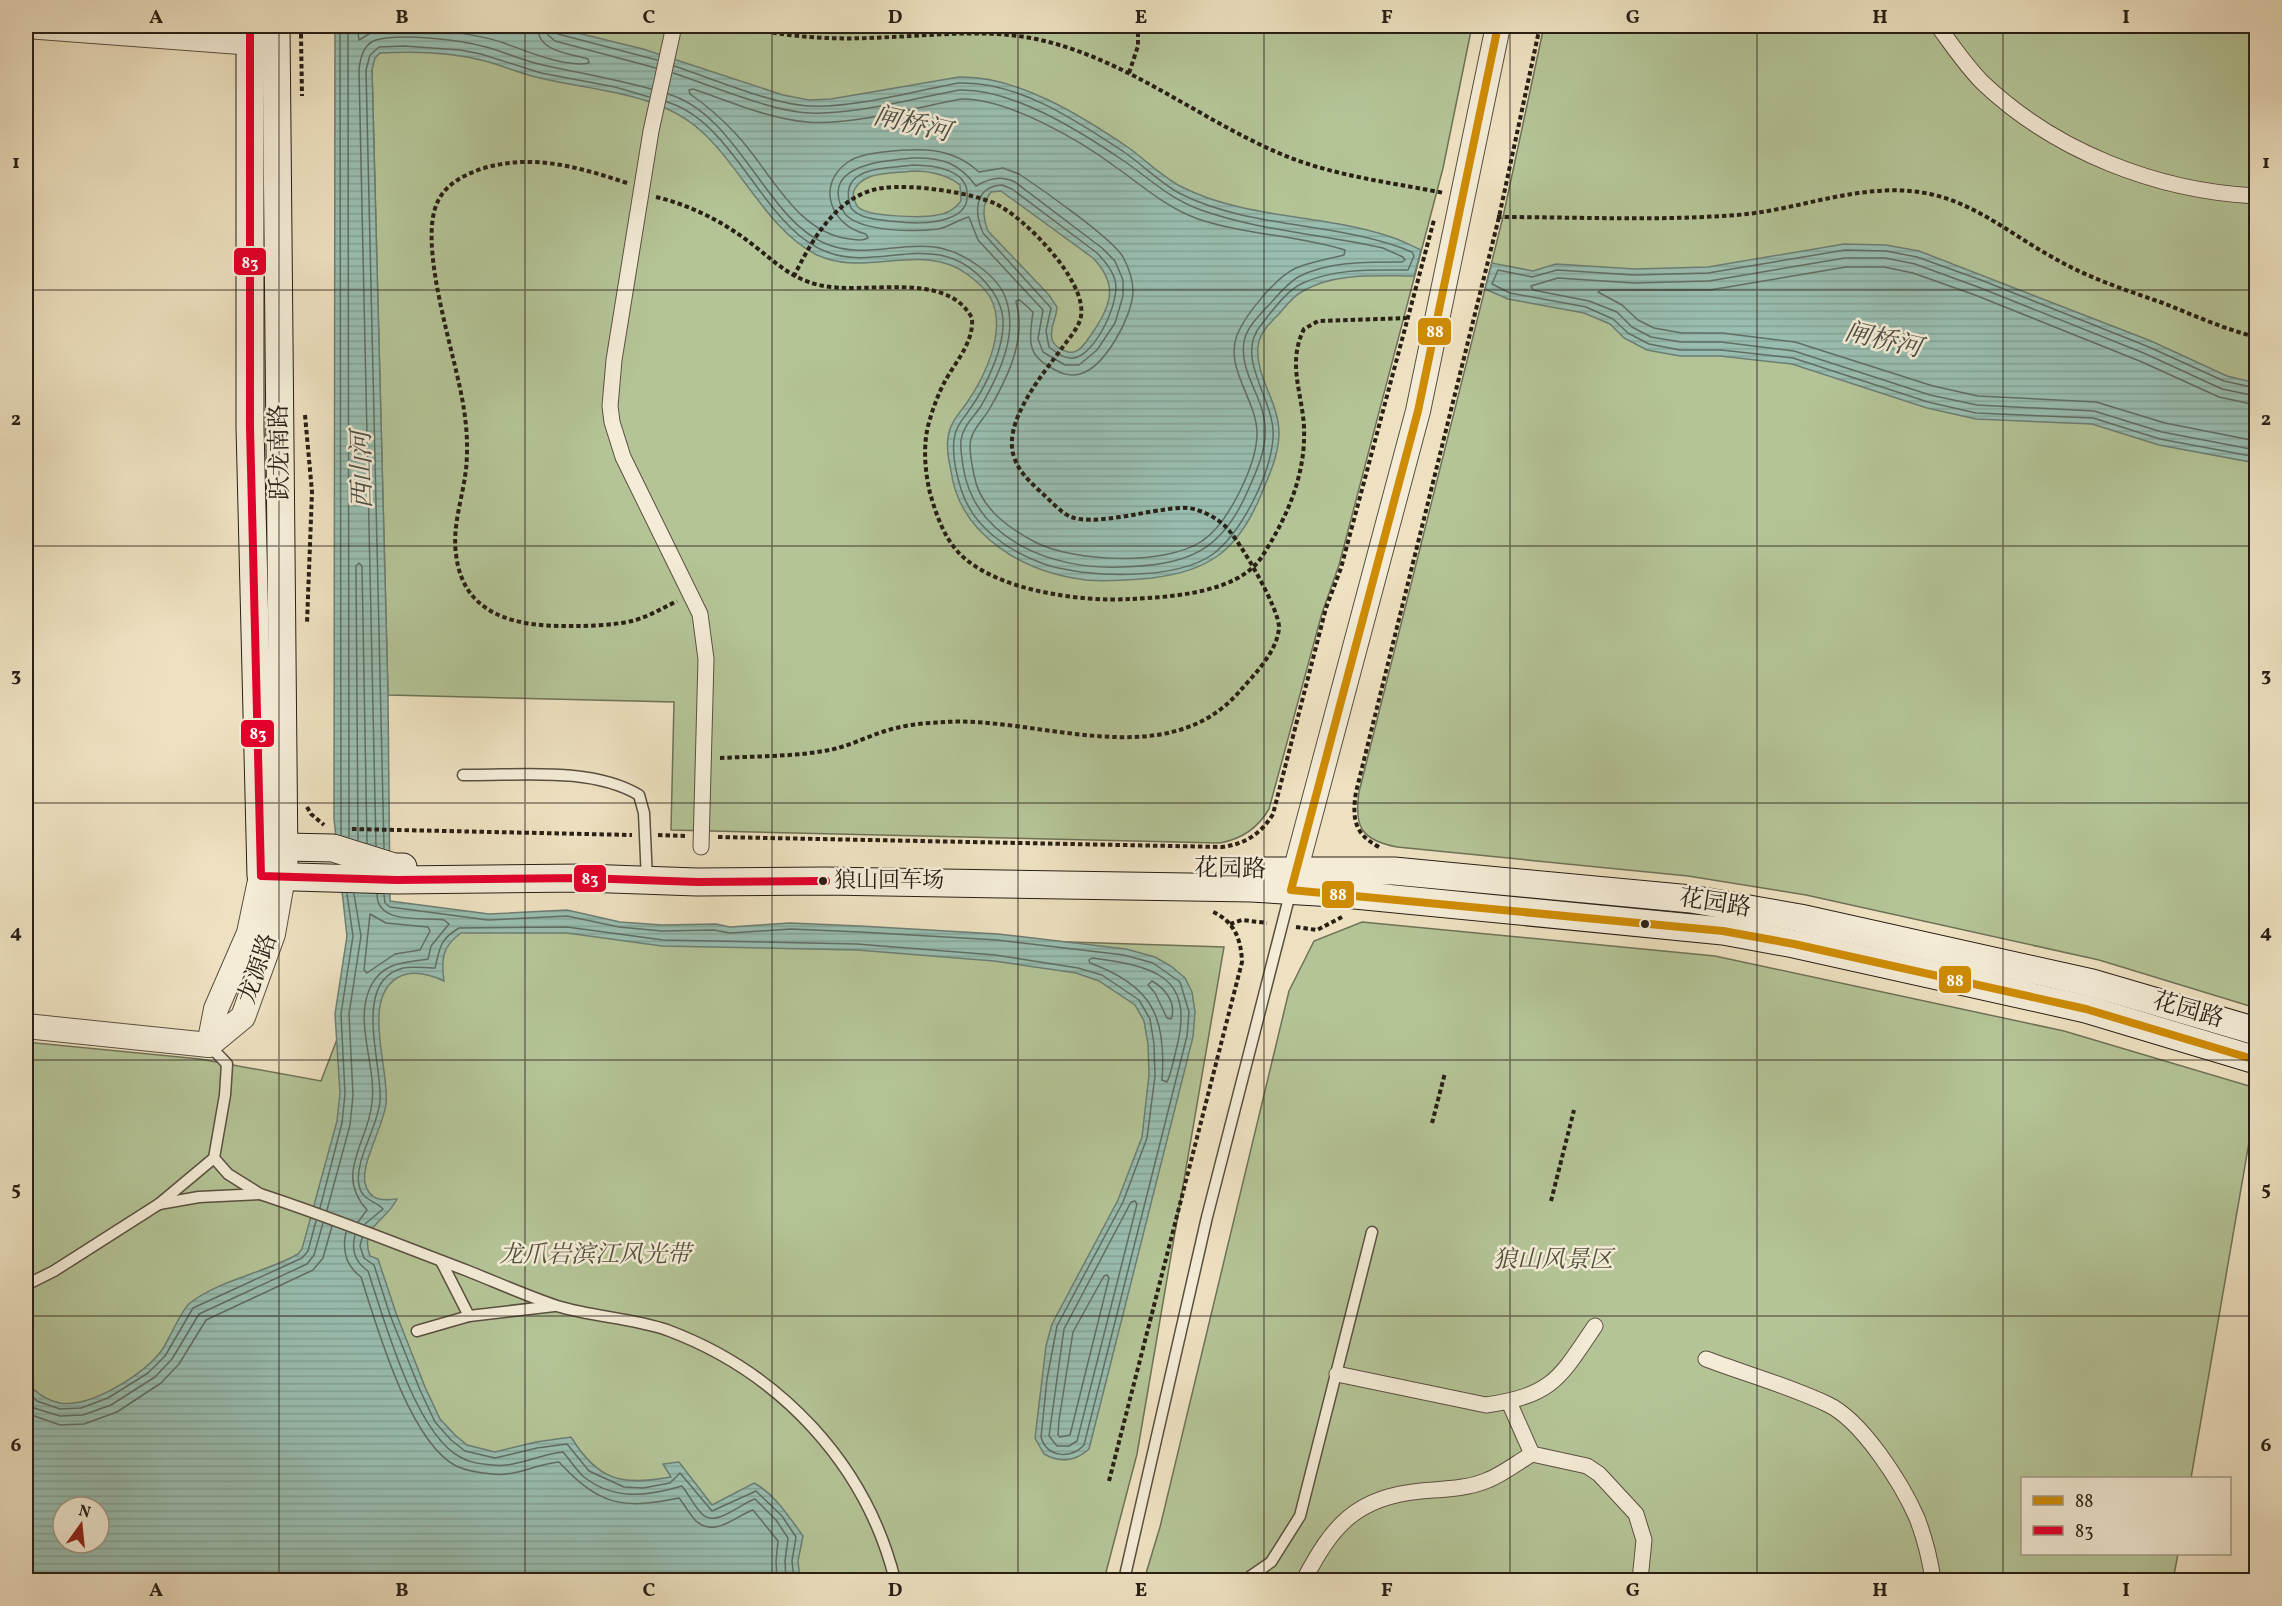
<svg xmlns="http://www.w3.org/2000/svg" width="2282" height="1606" font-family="Vollkorn,'Noto Serif SC',serif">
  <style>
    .park { fill: #b4c497; stroke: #6e7256; stroke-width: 1.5; fill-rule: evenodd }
    .water { fill: url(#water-rules); stroke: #6c7e73; stroke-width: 1.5; fill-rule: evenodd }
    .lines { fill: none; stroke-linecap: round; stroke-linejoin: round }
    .shore { stroke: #606e63; stroke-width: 1.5 }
    .service-casing { stroke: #5a5040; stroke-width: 13 }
    .pedestrian-casing { stroke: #5a5040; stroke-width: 17 }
    .tertiary-casing { stroke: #5a5040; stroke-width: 26 }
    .secondary-casing { stroke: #281f15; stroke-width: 29 }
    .path { stroke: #281f15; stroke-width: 4; stroke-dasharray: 4.5 3; stroke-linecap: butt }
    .service { stroke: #f4ecd7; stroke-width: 10 }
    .pedestrian { stroke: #f4ecd7; stroke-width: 15 }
    .tertiary { stroke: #f4ecd7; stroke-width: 24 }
    .secondary { stroke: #f4ecd7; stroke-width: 27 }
    .bus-1-casing { stroke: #f4ecd7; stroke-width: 12 }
    .bus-2-casing { stroke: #f4ecd7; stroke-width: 12 }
    .bus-1 { stroke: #ce8b04; stroke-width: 8 }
    .bus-2 { stroke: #e4002b; stroke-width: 8 }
    .grid { fill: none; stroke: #281f15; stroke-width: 1.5; stroke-opacity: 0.55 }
    .bus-dot { fill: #281f15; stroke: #f4ecd7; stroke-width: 2 }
    .labels { text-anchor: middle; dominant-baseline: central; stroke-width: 5; stroke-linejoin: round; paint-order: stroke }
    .bus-label { font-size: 22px; fill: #281f15; stroke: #f4ecd7; text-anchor: start }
    .street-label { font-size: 24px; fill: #281f15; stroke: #f4ecd7 }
    .park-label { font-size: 24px; font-style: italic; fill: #52513c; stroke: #f4ecd7 }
    .water-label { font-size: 26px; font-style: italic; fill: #4a4f44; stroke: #f4ecd7 }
    .line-badge { stroke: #f4ecd7; stroke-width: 2 }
    .badge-label { font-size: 16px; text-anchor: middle; font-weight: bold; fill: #fff }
    .neatline { fill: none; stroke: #281f15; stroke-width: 2 }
    .grid-label { font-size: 20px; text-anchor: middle; font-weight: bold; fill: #281f15 }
  </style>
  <defs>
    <pattern id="water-rules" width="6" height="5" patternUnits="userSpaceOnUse" patternTransform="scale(1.5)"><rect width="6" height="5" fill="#99beb1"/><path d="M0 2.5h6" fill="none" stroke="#84a397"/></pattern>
  </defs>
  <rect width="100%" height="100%" fill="#eee1c1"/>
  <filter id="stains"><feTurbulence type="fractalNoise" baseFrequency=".00333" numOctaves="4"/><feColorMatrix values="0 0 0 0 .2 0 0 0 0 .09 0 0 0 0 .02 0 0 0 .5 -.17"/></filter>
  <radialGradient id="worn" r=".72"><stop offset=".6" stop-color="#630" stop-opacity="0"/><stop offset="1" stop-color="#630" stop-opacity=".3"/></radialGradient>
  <g class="park">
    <path d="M374,26H1472L1443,168L1339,565L1322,613L1269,809C1258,828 1242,839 1220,843L671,830L674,702L388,695L372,70Z"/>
    <path d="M1544,26H2256V1008L2099,960L1806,895L1688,876L1397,847C1361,840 1354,827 1359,792L1503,217Z"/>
    <polygon points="1362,922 1715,956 2064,1031 2256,1088 2256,1102 2191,1478 2022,1478 2022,1554 2178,1554 2173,1580 1144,1580 1160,1527 1289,991 1314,941"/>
    <path d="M371,930L794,933L1224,947L1137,1454L1104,1580H26V1042L200,1059L321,1081L363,972ZM63,1507H99V1543H63Z"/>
  </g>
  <g class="water">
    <path d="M335,26H549L643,49L783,95L809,100L831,99L959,77C1016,75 1082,116 1129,148C1147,161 1163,178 1184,188C1247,219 1321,214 1388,236C1399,239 1410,245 1421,250L1414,276C1378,276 1335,272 1303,291C1293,296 1286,306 1279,314C1270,323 1259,333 1258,347C1255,376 1279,402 1279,433C1279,454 1269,476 1261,495C1238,550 1210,571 1152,578C1130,580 1108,582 1086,580C1026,573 960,537 951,471C949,461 946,449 948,439C949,424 958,415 966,404C985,377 1008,329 990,297C985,288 975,280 967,274C922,241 866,278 817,255C769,232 740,165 700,130C657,92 594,91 540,78C521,74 504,66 485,61C452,52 414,51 380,53L375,58L372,70L388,695L390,901L489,914L567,910L620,922L662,925L716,924L730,927L790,923L860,926L998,934L1126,949L1155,957L1171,966L1185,978L1192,992L1195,1012L1193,1037L1089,1449C1075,1462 1060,1463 1044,1454L1035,1438L1046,1346L1052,1324L1118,1200L1142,1137L1149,1075L1148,1044L1144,1021L1135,1005L1099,981L1076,973L994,961L857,950L662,946L567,933H461C442,946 441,960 444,981C429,974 412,969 397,978C361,1000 390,1070 386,1104C383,1127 361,1163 365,1183C369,1201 383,1201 397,1199C386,1222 359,1226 370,1256L378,1259L396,1313L425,1387L440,1419L455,1435L467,1445L495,1452L536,1442L571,1437C598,1481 622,1486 671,1477L663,1464L679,1462L712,1505L754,1483C775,1494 789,1517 803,1536L798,1561L800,1580H26V1382C36,1392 45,1400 60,1403C91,1408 144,1374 162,1350C170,1338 181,1310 190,1303C221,1279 265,1273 298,1254L302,1249L337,1121L340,1093L335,1014L347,936L334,819ZM913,171C931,171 946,174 960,185L961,201C955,209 947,214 937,215C923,218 867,217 858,207C855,204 854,198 853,194C859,170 893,174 913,171ZM1001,191L1093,258C1118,284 1112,304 1093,332C1088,339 1082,350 1074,352C1067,354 1053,346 1052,339C1049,329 1057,317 1057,307L1049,295L988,231C983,218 981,204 991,192ZM63,1507H99V1543H63Z"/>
    <polygon points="1844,244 1886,245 1919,251 2151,341 2227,376 2256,383 2256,463 2159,445 2092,424 1976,419 1927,408 1792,364 1720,356 1680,356 1647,350 1624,338 1610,324 1584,313 1508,299 1485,289 1492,263 1533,271 1556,264 1635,269 1708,267"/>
  </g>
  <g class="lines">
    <g class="shore">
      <polyline points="340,26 341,835"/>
      <polyline points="348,26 349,837"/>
      <path d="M357,26L359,40C365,37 369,33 375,31C406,24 474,33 504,43C526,51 566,68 589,63L588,59C567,53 538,52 537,26"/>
      <polyline points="546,26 548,35 555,41 656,68"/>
      <polyline points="553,26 558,34 657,60"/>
      <path d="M693,89C729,101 769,119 807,122C849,126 918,107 961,99C1007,98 1080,140 1117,168C1144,187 1167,208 1198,219C1246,235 1297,235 1345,250L1344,255C1329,259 1311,262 1296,268C1276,277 1245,315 1237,335C1224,369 1258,401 1257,435C1256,466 1228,524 1202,541C1166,566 1073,562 1035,542C1007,527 980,508 974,475C972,464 968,449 971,439C974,427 984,419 990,408C1005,382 1021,350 1019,319C1019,313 1017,307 1016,301L1020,300L1033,312C1030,336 1025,354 1050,367C1060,373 1068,377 1080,374C1105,367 1132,317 1133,292C1133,280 1129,268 1123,257C1112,238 1040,188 1019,174L1003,168L979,172C951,146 919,148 883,152C871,154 858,155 848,162C815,185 831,226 866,234L868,238C862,241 857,240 850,239C795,233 770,169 735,133C721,118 706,105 690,94L689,90Z"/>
      <path d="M668,94C737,114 766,218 824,243C877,266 921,224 977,265C987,272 999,283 1004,294C1020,331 1000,373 981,406C974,417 963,426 961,440C960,448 962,458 963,466C974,540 1053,570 1120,567C1187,565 1222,553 1249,488C1258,468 1267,447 1265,425C1263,396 1239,372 1244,342C1246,329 1256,319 1265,309C1275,299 1285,285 1298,277C1329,261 1368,262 1402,262L1405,260L1403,257L1383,248C1324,235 1257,230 1201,210C1169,199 1148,177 1121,159C1078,130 1013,89 960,90C914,98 855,115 810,113C773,112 710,85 673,73"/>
      <path d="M667,102C732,121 760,218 818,248C875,278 934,223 986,283C995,293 1002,305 1003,319C1005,346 987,384 972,406C965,417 955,426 954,440C952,457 957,477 962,492C974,528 1010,552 1044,564C1085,578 1176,581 1213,554C1242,532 1270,475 1273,439C1277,401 1233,359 1261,325C1272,311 1287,290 1303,283C1336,268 1373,270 1408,270L1414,256L1412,252C1338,221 1251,230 1179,193C1159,182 1143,165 1124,152C1077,121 1018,81 959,83C914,91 855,108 810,106C774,105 711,78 674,66"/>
      <path d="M912,158C942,157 959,163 976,186C989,179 999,175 1015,182L1102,248L1115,261L1123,280V296L1115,323L1097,350L1079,365H1065L1043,352L1038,339L1043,310L978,240L969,217C959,219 949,227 938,229C915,232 861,232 845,214C817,165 882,161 912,158Z"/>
      <path d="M913,165C935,165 971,170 967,199C966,209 957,215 949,218C930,225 909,223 889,221C876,219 860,219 851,208C836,166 885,169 913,165Z"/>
      <path d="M1002,185L1012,189L1097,253C1105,261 1112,269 1115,280C1121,300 1096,354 1074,358C1066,360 1055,352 1049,347L1046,331L1051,308L983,233C974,212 974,187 1002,185Z"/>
      <polyline points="2256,388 2224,381 2149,347 1981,280 1917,257 1886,251 1845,250 1708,273 1634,275 1557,270 1532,277 1498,270 1492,284 1510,293 1586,307 1613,319 1628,333 1649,344 1680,350 1721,350 1793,358 1928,402 1976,413 2093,418 2160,439 2256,457"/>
      <polyline points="2256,396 2222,389 2146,354 1978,287 1915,264 1885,258 1845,258 1709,281 1634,283 1558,278 1531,286 1533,290 1589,301 1617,312 1632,327 1651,337 1681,342 1721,342 1794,351 1930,395 1977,405 2094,411 2162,432 2256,450"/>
      <polyline points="2256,405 2219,397 2142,362 1975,295 1913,273 1884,267 1846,267 1710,290 1601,290 1598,292 1622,305 1638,320 1654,328 1682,333 1722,333 1795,342 1933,386 1978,396 2096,402 2165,423 2256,441"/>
      <polyline points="358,840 356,566 359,563 362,566 367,843"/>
      <path d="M376,846L359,70C360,59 363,44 376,40C401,33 461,40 486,47C505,52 523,61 543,65C579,73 615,79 651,89"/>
      <polyline points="384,848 366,70 370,55 379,47 404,46 460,50 481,54 541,73 615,87 649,97"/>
      <polygon points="370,914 386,923 428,927 430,931 420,950 395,954 367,973 364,970"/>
      <path d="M1092,958C1151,966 1195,974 1177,1046C1174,1058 1172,1071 1167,1082L1162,1080C1167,1016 1151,985 1090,963L1089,960Z"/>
      <path d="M1152,981C1166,989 1177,1004 1171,1019L1167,1018L1155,993L1148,985Z"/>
      <polygon points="1135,1201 1137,1204 1077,1441 1069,1446 1057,1446 1049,1436 1064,1329 1131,1202"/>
      <polyline points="320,1208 342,1123 345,1094 341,1014 353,936 347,894"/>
      <polyline points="327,1210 350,1125 353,1095 349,1014 361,936 354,894"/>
      <path d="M358,1222L367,1210C334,1174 368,1143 372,1103C377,1065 352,1019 372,984C385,961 406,963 428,959L431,946L449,924L444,920C422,917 377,925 377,894"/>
      <path d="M365,1224L383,1209C375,1200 362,1201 359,1185C354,1161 378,1127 380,1101C383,1065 351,981 403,968C413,966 425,968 435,968C440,948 439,940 459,928L567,927L663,940L857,944L995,955L1078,968L1102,975L1139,1000L1150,1019L1154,1044L1155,1076L1147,1138L1123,1202L1057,1326L1047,1379L1041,1437C1047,1458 1071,1459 1084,1445L1187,1036L1189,1012L1180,982L1153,963L1124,955L997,940L860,932L791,929L730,933L714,930L662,931L619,927L567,916L488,920L390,907L385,903L384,895"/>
      <path d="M346,1232C342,1250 346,1266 361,1277C377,1327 409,1441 456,1466C467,1471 480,1473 492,1474C515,1477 536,1464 559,1462C599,1505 621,1510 679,1498C685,1505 689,1514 696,1521C715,1538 735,1516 753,1510L778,1541L776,1561L777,1580"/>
      <path d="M355,1235C351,1250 355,1262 368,1271C384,1319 415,1433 460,1457C470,1463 481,1464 492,1465C515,1468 540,1454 563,1452C570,1460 576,1470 584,1477C614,1501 649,1496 682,1486C689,1495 694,1506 702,1514C716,1528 741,1503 755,1499L776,1520L788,1538L785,1561L786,1580"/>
      <polyline points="362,1238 360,1246 364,1258 374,1265 390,1315 420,1390 435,1422 451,1440 465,1451 495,1458 537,1448 567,1444 589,1471 624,1487 643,1488 670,1483 680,1473 712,1511 756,1491 782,1516 796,1537 792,1561 794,1580"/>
      <polygon points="1107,1275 1109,1278 1070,1435 1060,1437 1058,1435 1059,1420 1073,1332 1104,1276"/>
      <polyline points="26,1390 37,1401 60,1409 81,1408 108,1398 148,1373 165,1356 193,1308 302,1258 308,1251 316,1221"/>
      <polyline points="26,1401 34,1408 60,1416 83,1415 111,1405 155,1377 172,1359 199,1314 307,1264 314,1255 323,1223"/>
      <polyline points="26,1413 60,1425 84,1424 117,1412 161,1383 179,1364 206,1320 313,1270 323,1258 332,1226"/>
    </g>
    <defs>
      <g id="service">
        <path d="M463,775C518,776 590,766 639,795L644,813L647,880"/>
        <path d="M214,1158L228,1174L260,1194C331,1217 399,1245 468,1271C498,1283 527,1296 557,1306C593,1317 632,1318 667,1330C780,1372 866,1464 895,1580"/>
        <polyline points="159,1204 199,1197 260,1194"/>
        <polyline points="441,1261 469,1316"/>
        <polyline points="26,1285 54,1271 159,1204 214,1158 225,1095 227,1064 209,1045"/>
        <polyline points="417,1331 469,1316 554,1306"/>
        <polyline points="1095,1580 1100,1580"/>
        <polyline points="1124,1580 1207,1217 1291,890"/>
        <polyline points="1245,1580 1271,1562 1300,1516 1372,1232"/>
      </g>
      <g id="pedestrian">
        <polyline points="674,26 651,131 614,360 610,406 612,422 623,457 700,614 706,659 701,847"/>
        <path d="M1938,26C1952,45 1966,66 1983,83C2056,152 2157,191 2256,196"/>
        <path d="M1706,1359C1746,1374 1789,1386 1827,1404C1862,1420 1902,1484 1917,1518C1925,1539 1930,1559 1933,1580"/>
        <path d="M1337,1374L1486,1405C1553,1395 1559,1379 1595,1326"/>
        <polyline points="1509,1402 1532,1454"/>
        <path d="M1304,1580C1332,1526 1356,1497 1421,1491C1443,1489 1467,1489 1488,1480C1503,1474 1518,1462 1532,1454L1587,1466L1599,1474L1636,1514L1644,1540L1640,1580"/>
      </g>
      <g id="tertiary">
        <polyline points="26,26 268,44"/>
        <polyline points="1291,887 1418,411 1498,26"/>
        <polyline points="26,1026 209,1045 243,1017 273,934 283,877"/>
        <polyline points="209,1045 216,1009 249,933 261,876"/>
      </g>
      <g id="secondary">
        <polyline points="250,26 250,427 261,876 397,880 583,878 697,882 826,881 1251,888 1334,893 1723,931 1794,944 2086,1009 2256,1060"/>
        <polyline points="276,26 284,864"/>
        <polyline points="263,849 285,847 333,848 394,867 403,867"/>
        <polyline points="1264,871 1394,871 1691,899 1800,918 2092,983 2256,1031"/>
      </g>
    </defs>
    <use href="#service" class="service-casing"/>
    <use href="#pedestrian" class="pedestrian-casing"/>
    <use href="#tertiary" class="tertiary-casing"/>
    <use href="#secondary" class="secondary-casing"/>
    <g class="path">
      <path d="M743,26C791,39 842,40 891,37C939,35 988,29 1036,39C1126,58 1198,119 1281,154C1333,176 1389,182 1444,193"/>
      <polyline points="301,34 302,96"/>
      <polyline points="1129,73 1138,46 1138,26"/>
      <path d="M627,183C579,167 531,153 481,169C464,175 446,184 438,201C416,245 457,358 464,410C467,429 468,449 466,469C463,497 452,526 456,554C463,618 520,627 573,626C593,626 616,625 636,620C651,615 663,608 677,601"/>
      <path d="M656,197C694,206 727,224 757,248C777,264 793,279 819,285C864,296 946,269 972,318C974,343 955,362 944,383C937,397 932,411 928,426C923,447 925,472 930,493C936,514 944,538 960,554C997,591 1081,602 1131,599C1171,597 1237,593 1261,558C1287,518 1306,475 1304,427C1302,392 1287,363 1304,329L1318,321L1407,318"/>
      <path d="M1497,217C1578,217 1657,221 1737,215C1802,210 1864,180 1930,194C1977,204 2013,236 2054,258C2088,278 2126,290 2163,303C2193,315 2224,329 2256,337"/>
      <polyline points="305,415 312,492 307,623"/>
      <path d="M720,758C757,756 798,757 834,749C854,744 873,734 892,729C910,724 928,723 945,722C1038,716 1165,776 1239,692C1254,675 1277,652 1279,628C1280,610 1240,541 1226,527C1219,520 1209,514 1200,511C1188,506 1175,508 1162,510C1138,513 1093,525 1071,517C1060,512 1051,501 1042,493C1030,482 1019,472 1014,457C1002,422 1043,374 1062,348C1069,338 1079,328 1081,316C1087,281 1025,218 996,204C969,192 912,184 883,188C837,194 812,240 794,276"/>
      <polyline points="307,807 311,814 324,825"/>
      <polyline points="352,829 632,835"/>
      <polyline points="658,835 686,836"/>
      <path d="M718,837L1222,847C1245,844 1261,834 1273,814L1326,608L1341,568L1434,220"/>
      <path d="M1379,847C1354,834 1352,818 1356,792L1499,217L1540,26"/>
      <polyline points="1230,924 1242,920 1267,923"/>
      <polyline points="1296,927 1317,930 1342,917"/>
      <polyline points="1432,1123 1445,1073"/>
      <polyline points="1551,1201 1574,1110"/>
      <path d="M1109,1481L1242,962C1241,938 1234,921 1211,911"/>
    </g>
    <use href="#service" class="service"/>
    <use href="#pedestrian" class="pedestrian"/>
    <use href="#tertiary" class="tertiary"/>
    <use href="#secondary" class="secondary"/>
    <defs>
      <polyline id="bus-1" points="1498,26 1418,411 1291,890 1723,931 1794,944 2086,1009 2256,1060"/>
      <polyline id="bus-2" points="250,26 250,427 261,876 397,880 583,878 697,882 826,881"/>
    </defs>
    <use href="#bus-1" class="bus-1-casing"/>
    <use href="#bus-2" class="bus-2-casing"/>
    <use href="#bus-1" class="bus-1"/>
    <use href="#bus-2" class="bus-2"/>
  </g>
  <path class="grid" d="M279,26V1580M525,26V1580M772,26V1580M1018,26V1580M1264,26V1580M1510,26V1580M1757,26V1580M2003,26V1580M26,290H2256M26,546H2256M26,803H2256M26,1060H2256M26,1316H2256"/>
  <g class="bus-dot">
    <circle cx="823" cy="881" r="5"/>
    <circle cx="1645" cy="924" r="5"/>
  </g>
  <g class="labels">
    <g class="bus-label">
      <text x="834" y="881">狼山回车场</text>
    </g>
    <g class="street-label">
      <text transform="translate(281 452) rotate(-91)">跃龙南路</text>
      <text transform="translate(1230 870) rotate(1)">花园路</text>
      <text transform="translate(1715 904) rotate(9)">花园路</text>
      <text transform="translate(259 969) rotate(-71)">龙源路</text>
      <text transform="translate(2188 1011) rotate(16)">花园路</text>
    </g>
    <g class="park-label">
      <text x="595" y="1256">龙爪岩滨江风光带</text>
      <text x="1553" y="1261">狼山风景区</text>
    </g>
    <g class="water-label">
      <text transform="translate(912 125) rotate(13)">闸桥河</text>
      <text transform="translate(1883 341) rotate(13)">闸桥河</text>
      <text transform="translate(363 470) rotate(-91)">西山河</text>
    </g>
  </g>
  <g class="line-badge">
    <rect x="233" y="247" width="34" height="29" rx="6" fill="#e4002b"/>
    <rect x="1417" y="317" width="35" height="29" rx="6" fill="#ce8b04"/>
    <rect x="240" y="719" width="35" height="29" rx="6" fill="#e4002b"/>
    <rect x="573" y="864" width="34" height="29" rx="6" fill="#e4002b"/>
    <rect x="1321" y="880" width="34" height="29" rx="6" fill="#ce8b04"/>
    <rect x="1938" y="965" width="34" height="29" rx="6" fill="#ce8b04"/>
  </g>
  <g class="badge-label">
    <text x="250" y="268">83</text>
    <text x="1435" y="337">88</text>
    <text x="258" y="739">83</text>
    <text x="590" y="884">83</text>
    <text x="1338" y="900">88</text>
    <text x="1955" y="986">88</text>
  </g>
  <rect width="2282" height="1606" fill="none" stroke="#eee1c1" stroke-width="66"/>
  <rect x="2021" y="1477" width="210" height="78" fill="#f4ecd7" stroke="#a29a89" stroke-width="1.5"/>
  <rect x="2033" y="1496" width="30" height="9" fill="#ce8b04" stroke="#a29a89" stroke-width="1.5"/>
  <text x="2075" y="1507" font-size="18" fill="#281f15">88</text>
  <rect x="2033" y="1526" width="30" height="9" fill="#e4002b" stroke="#a29a89" stroke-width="1.5"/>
  <text x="2075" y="1537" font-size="18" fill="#281f15">83</text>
  <g transform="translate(81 1525) rotate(15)"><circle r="28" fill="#f4ecd7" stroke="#a29a89" stroke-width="1.5"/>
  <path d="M0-4.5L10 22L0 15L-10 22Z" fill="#8f2418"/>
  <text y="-9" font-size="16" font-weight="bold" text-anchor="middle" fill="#281f15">N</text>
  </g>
  <rect x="33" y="33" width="2216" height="1540" class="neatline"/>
  <g class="grid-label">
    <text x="156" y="23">A</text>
    <text x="402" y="23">B</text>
    <text x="649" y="23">C</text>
    <text x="895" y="23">D</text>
    <text x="1141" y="23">E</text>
    <text x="1387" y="23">F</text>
    <text x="1633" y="23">G</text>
    <text x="1880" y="23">H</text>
    <text x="2126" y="23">I</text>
    <text x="16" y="168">1</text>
    <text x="2266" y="168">1</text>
    <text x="16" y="425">2</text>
    <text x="2266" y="425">2</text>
    <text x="16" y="681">3</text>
    <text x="2266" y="681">3</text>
    <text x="16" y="938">4</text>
    <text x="2266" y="938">4</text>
    <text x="16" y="1195">5</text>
    <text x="2266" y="1195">5</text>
    <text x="16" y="1451">6</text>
    <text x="2266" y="1451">6</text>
    <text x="156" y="1596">A</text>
    <text x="402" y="1596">B</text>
    <text x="649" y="1596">C</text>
    <text x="895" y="1596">D</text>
    <text x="1141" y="1596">E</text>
    <text x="1387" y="1596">F</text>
    <text x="1633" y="1596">G</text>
    <text x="1880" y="1596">H</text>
    <text x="2126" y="1596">I</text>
  </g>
  <rect width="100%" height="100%" filter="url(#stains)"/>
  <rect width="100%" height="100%" fill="url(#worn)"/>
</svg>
